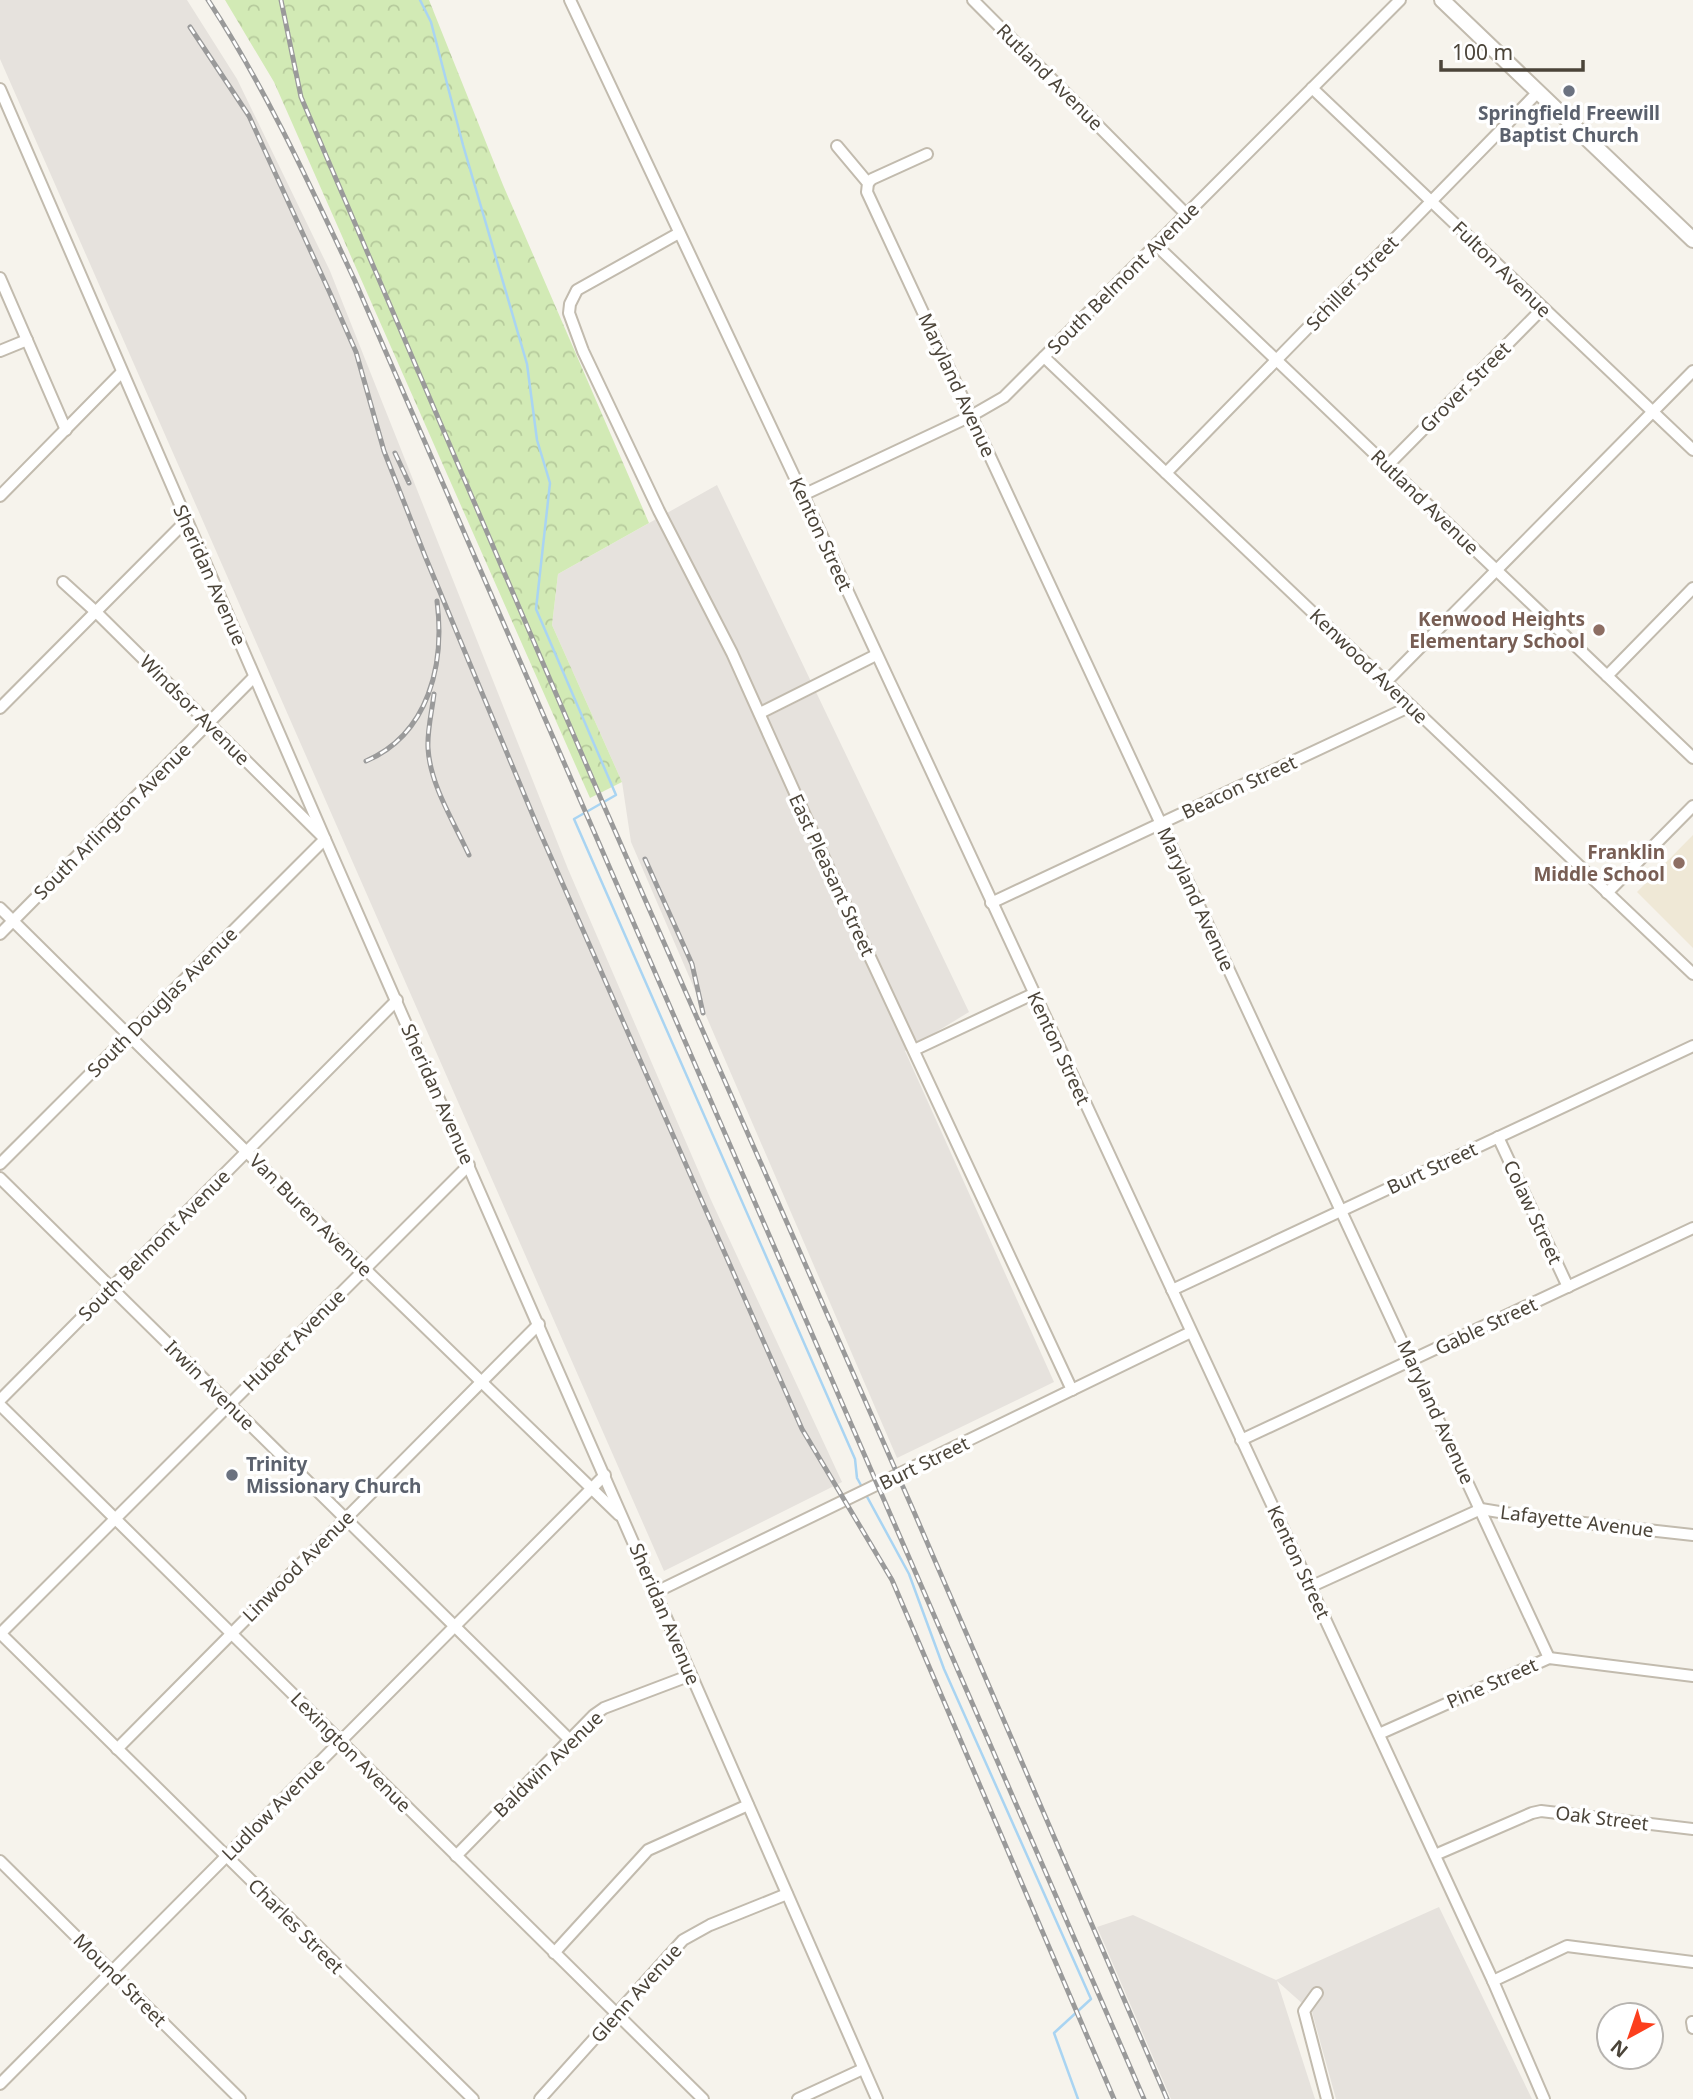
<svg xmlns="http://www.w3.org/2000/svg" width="1693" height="2099" font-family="'Noto Sans',sans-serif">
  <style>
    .industrial { fill: #e6e2dd }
    .education { fill: #efe8d6 }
    .forest { fill: url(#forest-crowns) }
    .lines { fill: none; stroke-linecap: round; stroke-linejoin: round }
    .stream { stroke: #a9d4f2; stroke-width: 2.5 }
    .minor-casing { stroke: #c2bbae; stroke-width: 14 }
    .tertiary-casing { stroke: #c2bbae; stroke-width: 18 }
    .minor { stroke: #fff; stroke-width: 10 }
    .tertiary { stroke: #fff; stroke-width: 14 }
    .rail-casing { stroke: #9a9a9a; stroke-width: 5 }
    .rail { stroke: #fff; stroke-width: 2.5; stroke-dasharray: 8; stroke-linecap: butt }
    .worship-dot { fill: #6b7280; stroke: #fff; stroke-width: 2.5 }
    .education-dot { fill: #8d6e63; stroke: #fff; stroke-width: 2.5 }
    .labels { text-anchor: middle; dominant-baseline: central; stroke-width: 7; stroke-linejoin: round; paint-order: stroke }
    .street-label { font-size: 19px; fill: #4b4439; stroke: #fff }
    .worship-label { font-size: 19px; font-weight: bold; fill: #5b616d; stroke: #fff }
    .education-label { font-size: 19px; font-weight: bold; fill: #785e54; stroke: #fff; text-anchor: end }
  </style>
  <defs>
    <pattern id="forest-crowns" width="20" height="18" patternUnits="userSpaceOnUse" patternTransform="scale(1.75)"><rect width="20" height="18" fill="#d2eab5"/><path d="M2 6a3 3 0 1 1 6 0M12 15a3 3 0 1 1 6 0" fill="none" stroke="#b6ca9c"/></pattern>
  </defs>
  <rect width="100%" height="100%" fill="#f6f3ec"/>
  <g class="industrial">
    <polygon points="0,0 187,0 237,79 330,271 568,869 711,1200 842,1482 664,1571 0,59"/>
    <polygon points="717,485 969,1012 905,1051 1054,1382 897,1458 631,842 622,782 552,625 558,574"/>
    <polygon points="1439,1907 1532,2099 1336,2099 1312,2012 1277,1981 1315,2099 1171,2099 1097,1927 1133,1915 1276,1980"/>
  </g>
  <polygon class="education" points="1693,835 1693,948 1637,892"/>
  <polygon class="forest" points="225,0 429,0 503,185 649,523 558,574 552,625 622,782 590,798 274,82"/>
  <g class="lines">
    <g class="stream">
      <polyline points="420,0 431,22 463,145 527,364 537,440 550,483 536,609 616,795 574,819 855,1459 857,1478 862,1487"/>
      <polyline points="865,1493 909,1574 944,1669 1091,1999 1054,2033 1078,2099"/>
    </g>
    <defs>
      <g id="minor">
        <polyline points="570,0 803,495 1404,1789 1493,1981 1544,2099"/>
        <polyline points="973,0 1186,214"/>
        <polyline points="1312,88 1693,450"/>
        <polyline points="0,89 325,839 877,2099"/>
        <polyline points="837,146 868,183 867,192 1549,1658"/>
        <polyline points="868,183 872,179 927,154"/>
        <polyline points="679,233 577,290 570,304 569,313 583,351 659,511 732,653 835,882 1072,1390"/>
        <polyline points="1156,245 1693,758"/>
        <polyline points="0,278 66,430"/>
        <polyline points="0,351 27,340"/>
        <polyline points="1044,357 1693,974"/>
        <polyline points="1387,466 1543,308"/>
        <polyline points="1166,473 1538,92"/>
        <polyline points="803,495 971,416 1004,397 1400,0"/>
        <polyline points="0,496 122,372"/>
        <polyline points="1607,676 1693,588"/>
        <polyline points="1386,682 1693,371"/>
        <polyline points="0,708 186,521"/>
        <polyline points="760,713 876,655"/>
        <polyline points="1607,893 1693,806"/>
        <polyline points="991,903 1411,706"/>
        <polyline points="0,908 365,1269 619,1515"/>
        <polyline points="0,934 254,677"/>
        <polyline points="914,1050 1033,994"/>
        <polyline points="1498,1137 1568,1287"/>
        <polyline points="0,1164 325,839 96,612 63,582"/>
        <polyline points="0,1178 570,1740"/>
        <polyline points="1172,1290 1693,1046"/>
        <polyline points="0,1400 397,1000"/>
        <polyline points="0,1405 703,2099"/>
        <polyline points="1241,1440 1693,1228"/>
        <polyline points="1310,1587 1481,1509 1530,1517 1693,1535"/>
        <polyline points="656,1592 1191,1332"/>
        <polyline points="0,1633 473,2099"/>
        <polyline points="0,1634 469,1165"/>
        <polyline points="1379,1734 1549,1658 1693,1676"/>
        <polyline points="117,1749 539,1324"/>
        <polyline points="1435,1855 1532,1813 1541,1811 1693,1829"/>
        <polyline points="456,1856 594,1715 604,1708 691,1675"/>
        <polyline points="0,1861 240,2099"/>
        <polyline points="554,1953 648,1850 748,1805"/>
        <polyline points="1493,1981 1567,1946 1693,1962"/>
        <polyline points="1317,1993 1304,2011 1327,2099"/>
        <polyline points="1692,2022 1693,2028"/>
        <polyline points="0,2084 605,1475"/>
        <polyline points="540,2099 683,1940 710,1925 787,1894"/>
        <polyline points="798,2099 863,2069"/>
      </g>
      <polyline id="tertiary" points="1442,0 1693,240"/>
    </defs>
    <use href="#minor" class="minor-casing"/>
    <use href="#tertiary" class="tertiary-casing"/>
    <use href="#minor" class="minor"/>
    <use href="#tertiary" class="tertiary"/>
    <defs>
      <g id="rail">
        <path d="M208,0C266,89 310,185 355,281L1144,2099"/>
        <polyline points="281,0 301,97 604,806 914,1512 1167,2099"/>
        <polyline points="190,27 249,116 329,291 356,352 384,451 425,556 539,830 802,1429 892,1580 1114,2099"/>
        <polyline points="395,453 409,483"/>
        <path d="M434,694C432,711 427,731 428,748C430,785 454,822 469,855"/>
        <path d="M366,761C429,734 445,664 437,601"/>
        <polyline points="645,859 692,964 703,1013"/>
      </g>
    </defs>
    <use href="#rail" class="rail-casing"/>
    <use href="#rail" class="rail"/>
  </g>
  <g class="worship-dot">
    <circle cx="1569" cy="91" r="7"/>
    <circle cx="232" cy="1475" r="7"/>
  </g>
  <g class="education-dot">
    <circle cx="1599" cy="630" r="7"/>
    <circle cx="1679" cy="863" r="7"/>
  </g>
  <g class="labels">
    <g class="street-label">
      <text transform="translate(1050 77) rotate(45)">Rutland Avenue</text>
      <text transform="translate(1502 269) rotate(44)">Fulton Avenue</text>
      <text transform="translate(1123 278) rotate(-45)">South Belmont Avenue</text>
      <text transform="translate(1352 283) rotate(-46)">Schiller Street</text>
      <text transform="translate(957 385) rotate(65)">Maryland Avenue</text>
      <text transform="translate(1465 387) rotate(-45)">Grover Street</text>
      <text transform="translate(1425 502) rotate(44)">Rutland Avenue</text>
      <text transform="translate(821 534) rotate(65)">Kenton Street</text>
      <text transform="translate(210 575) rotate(66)">Sheridan Avenue</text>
      <text transform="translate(1369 666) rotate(44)">Kenwood Avenue</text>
      <text transform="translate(195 710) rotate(45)">Windsor Avenue</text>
      <text transform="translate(1239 787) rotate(-25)">Beacon Street</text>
      <text transform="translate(112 821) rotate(-45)">South Arlington Avenue</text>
      <text transform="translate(832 875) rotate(65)">East Pleasant Street</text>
      <text transform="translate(1196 899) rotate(65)">Maryland Avenue</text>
      <text transform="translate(162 1002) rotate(-45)">South Douglas Avenue</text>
      <text transform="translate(1059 1048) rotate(65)">Kenton Street</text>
      <text transform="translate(438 1094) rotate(66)">Sheridan Avenue</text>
      <text transform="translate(1432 1168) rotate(-25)">Burt Street</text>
      <text transform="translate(1533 1212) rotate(65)">Colaw Street</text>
      <text transform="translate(311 1215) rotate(45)">Van Buren Avenue</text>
      <text transform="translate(154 1245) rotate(-45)">South Belmont Avenue</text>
      <text transform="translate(1486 1326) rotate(-25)">Gable Street</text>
      <text transform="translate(294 1340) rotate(-45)">Hubert Avenue</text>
      <text transform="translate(210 1385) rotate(45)">Irwin Avenue</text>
      <text transform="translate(1436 1412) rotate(65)">Maryland Avenue</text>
      <text transform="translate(924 1463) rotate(-26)">Burt Street</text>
      <text transform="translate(1577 1521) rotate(7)">Lafayette Avenue</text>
      <text transform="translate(1299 1562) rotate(65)">Kenton Street</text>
      <text transform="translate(298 1566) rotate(-45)">Linwood Avenue</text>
      <text transform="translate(665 1614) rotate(67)">Sheridan Avenue</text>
      <text transform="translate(1492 1683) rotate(-24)">Pine Street</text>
      <text transform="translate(351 1752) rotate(45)">Lexington Avenue</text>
      <text transform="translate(548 1764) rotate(-44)">Baldwin Avenue</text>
      <text transform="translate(273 1809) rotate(-45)">Ludlow Avenue</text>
      <text transform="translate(1602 1818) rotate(7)">Oak Street</text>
      <text transform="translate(296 1926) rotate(45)">Charles Street</text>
      <text transform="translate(120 1980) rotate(45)">Mound Street</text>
      <text transform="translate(636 1993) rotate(-48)">Glenn Avenue</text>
    </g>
    <g class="worship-label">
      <text x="1569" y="113">Springfield Freewill<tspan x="1569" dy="22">Baptist Church</tspan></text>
      <text x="246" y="1464" text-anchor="start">Trinity<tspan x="246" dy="22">Missionary Church</tspan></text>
    </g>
    <g class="education-label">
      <text x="1585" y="619">Kenwood Heights<tspan x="1585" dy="22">Elementary School</tspan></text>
      <text x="1665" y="852">Franklin<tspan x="1665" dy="22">Middle School</tspan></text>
    </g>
  </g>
  <g transform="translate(1630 2036) rotate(220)"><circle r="33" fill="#ffffff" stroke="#b7b4b0" stroke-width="2"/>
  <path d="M0-5L12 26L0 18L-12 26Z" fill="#fc3f1d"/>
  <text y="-10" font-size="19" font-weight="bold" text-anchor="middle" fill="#4b4439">N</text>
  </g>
  <path d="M1441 60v10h142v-10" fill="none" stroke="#4b4439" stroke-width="3.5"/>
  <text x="1452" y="60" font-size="21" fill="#4b4439" stroke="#ffffff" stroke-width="5" paint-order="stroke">100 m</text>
</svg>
